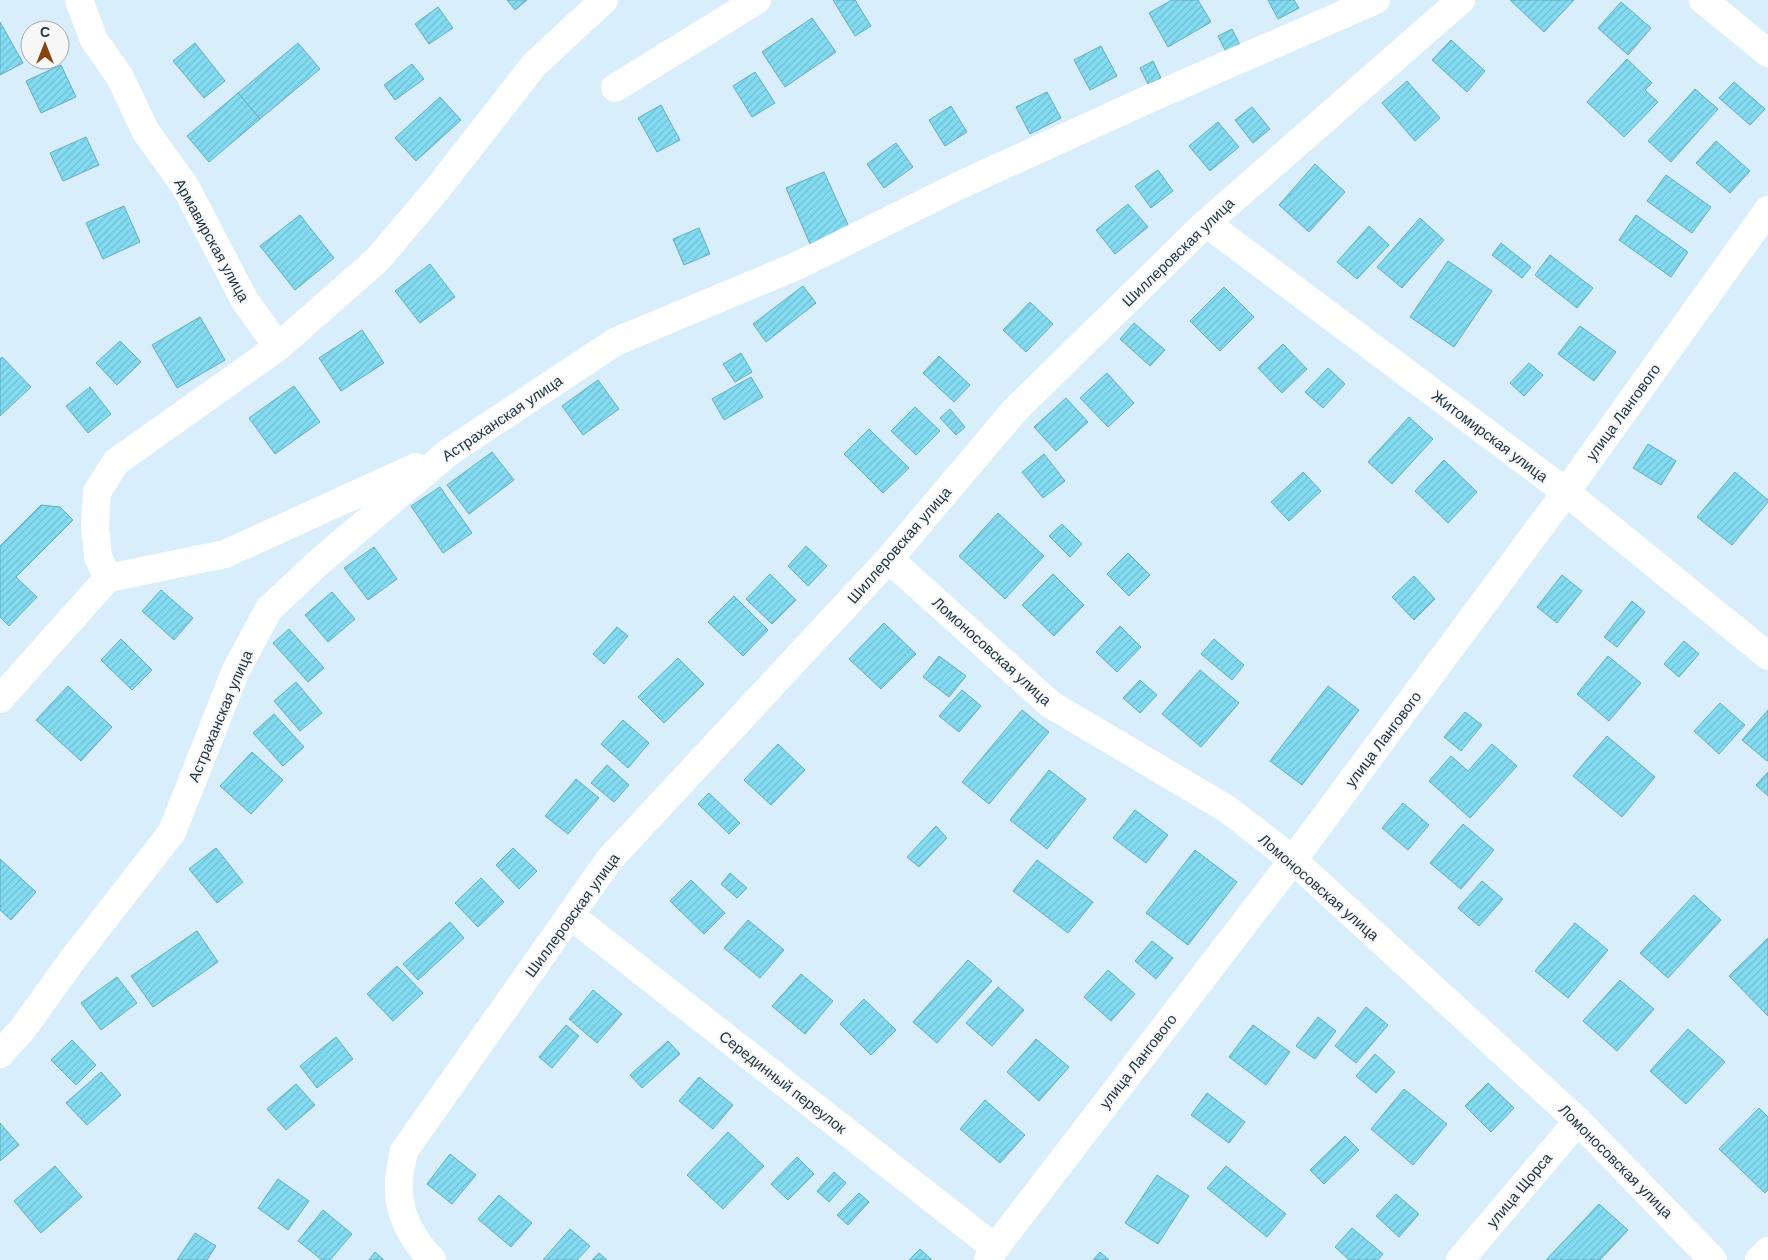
<svg xmlns="http://www.w3.org/2000/svg" width="1768" height="1260" font-family="Helvetica,sans-serif">
  <style>
    .building { fill: url(#building-hatch); stroke: #67acbc }
    .lines { fill: none; stroke-linecap: round; stroke-linejoin: round }
    .minor { stroke: #fff; stroke-width: 28 }
    .labels { text-anchor: middle; dominant-baseline: central; stroke-width: 4; stroke-linejoin: round; paint-order: stroke }
    .street-label { font-size: 15px; fill: #203743; stroke: #f7f7f7 }
  </style>
  <defs>
    <pattern id="building-hatch" width="6" height="6" patternUnits="userSpaceOnUse" patternTransform="scale(1.25)"><rect width="6" height="6" fill="#83dcf1"/><path d="M-1 1l2-2M0 6l6-6M5 7l2-2" fill="none" stroke="#71bdd0"/></pattern>
  </defs>
  <rect width="100%" height="100%" fill="#d8eefb"/>
  <g class="building">
    <polygon points="507,0 527,0 515,10"/>
    <polygon points="833,0 855,0 871,26 855,36"/>
    <polygon points="1172,0 1198,0 1211,22 1168,47 1149,13"/>
    <polygon points="1268,0 1294,0 1299,8 1278,19"/>
    <polygon points="1510,0 1574,0 1544,32"/>
    <polygon points="1621,2 1651,28 1628,55 1598,28"/>
    <polygon points="438,7 453,28 429,44 415,24"/>
    <polygon points="812,18 836,52 785,87 762,52"/>
    <polygon points="0,22 23,63 0,75"/>
    <polygon points="1232,29 1240,45 1226,52 1218,36"/>
    <polygon points="1451,40 1485,71 1467,92 1432,60"/>
    <polygon points="195,43 225,81 204,98 173,61"/>
    <polygon points="298,43 320,69 260,119 238,93"/>
    <polygon points="1101,46 1117,76 1090,90 1074,60"/>
    <polygon points="1627,59 1652,83 1645,90 1658,102 1624,137 1587,102"/>
    <polygon points="1153,61 1161,78 1148,84 1140,68"/>
    <polygon points="412,64 424,79 395,100 384,85"/>
    <polygon points="61,65 76,97 41,113 26,81"/>
    <polygon points="755,72 775,103 752,117 733,86"/>
    <polygon points="1407,81 1440,118 1415,141 1382,103"/>
    <polygon points="1734,82 1765,109 1750,125 1719,98"/>
    <polygon points="1695,89 1718,109 1671,162 1648,141"/>
    <polygon points="1047,92 1061,118 1030,134 1016,107"/>
    <polygon points="238,93 260,119 209,162 187,136"/>
    <polygon points="440,97 461,120 416,161 395,138"/>
    <polygon points="661,105 680,140 657,152 638,118"/>
    <polygon points="951,106 967,132 945,146 929,120"/>
    <polygon points="1252,107 1270,129 1253,143 1235,120"/>
    <polygon points="1218,122 1239,147 1210,171 1189,146"/>
    <polygon points="86,137 99,165 63,181 50,153"/>
    <polygon points="1716,141 1750,171 1730,193 1696,163"/>
    <polygon points="896,143 913,167 884,188 867,164"/>
    <polygon points="1315,164 1345,192 1309,232 1279,205"/>
    <polygon points="1158,170 1173,191 1151,208 1135,186"/>
    <polygon points="824,172 849,227 810,244 786,188"/>
    <polygon points="1666,175 1711,207 1692,233 1647,201"/>
    <polygon points="1128,204 1148,227 1115,254 1096,230"/>
    <polygon points="124,206 140,242 103,259 86,223"/>
    <polygon points="300,215 334,258 295,290 260,246"/>
    <polygon points="1636,215 1688,252 1671,277 1619,240"/>
    <polygon points="1420,218 1444,240 1402,288 1377,267"/>
    <polygon points="1369,226 1389,245 1357,279 1337,262"/>
    <polygon points="699,228 710,254 684,265 673,239"/>
    <polygon points="1501,243 1531,267 1522,278 1492,255"/>
    <polygon points="1550,255 1593,288 1577,308 1535,275"/>
    <polygon points="1448,261 1492,291 1454,347 1410,317"/>
    <polygon points="430,264 455,297 420,323 395,291"/>
    <polygon points="803,286 816,303 766,342 753,324"/>
    <polygon points="1224,287 1254,317 1220,351 1190,321"/>
    <polygon points="1030,302 1053,324 1026,352 1003,330"/>
    <polygon points="200,317 225,360 177,388 152,345"/>
    <polygon points="1134,323 1165,350 1150,366 1120,339"/>
    <polygon points="1580,326 1616,352 1594,381 1558,354"/>
    <polygon points="362,330 384,363 341,391 319,358"/>
    <polygon points="120,341 141,362 117,385 96,363"/>
    <polygon points="1283,344 1307,369 1282,393 1258,368"/>
    <polygon points="741,353 752,372 735,382 723,364"/>
    <polygon points="939,356 970,385 954,402 923,373"/>
    <polygon points="2,357 31,387 0,416 0,359"/>
    <polygon points="1529,363 1543,375 1524,396 1510,383"/>
    <polygon points="1328,368 1345,384 1323,408 1305,392"/>
    <polygon points="1107,373 1134,403 1108,427 1080,398"/>
    <polygon points="751,377 763,397 724,420 712,399"/>
    <polygon points="598,380 619,409 583,435 562,406"/>
    <polygon points="294,386 320,422 275,454 249,418"/>
    <polygon points="90,387 111,414 88,433 66,406"/>
    <polygon points="1066,398 1088,422 1056,451 1034,427"/>
    <polygon points="915,407 940,431 916,455 891,431"/>
    <polygon points="950,409 965,427 956,435 940,418"/>
    <polygon points="1409,417 1433,439 1392,484 1368,462"/>
    <polygon points="869,429 909,468 883,493 844,454"/>
    <polygon points="1648,444 1676,461 1661,485 1633,468"/>
    <polygon points="492,452 514,480 469,514 447,485"/>
    <polygon points="1044,454 1065,481 1043,498 1022,472"/>
    <polygon points="1444,460 1477,492 1448,523 1415,491"/>
    <polygon points="1303,472 1321,491 1289,521 1271,502"/>
    <polygon points="1735,472 1768,500 1768,502 1732,545 1697,517"/>
    <polygon points="440,487 472,533 443,553 411,506"/>
    <polygon points="41,505 60,507 73,520 16,577 37,597 9,626 0,617 0,546"/>
    <polygon points="998,513 1044,556 1005,599 959,556"/>
    <polygon points="1062,524 1082,544 1070,557 1049,536"/>
    <polygon points="806,546 827,566 808,586 788,566"/>
    <polygon points="374,547 397,579 368,600 344,568"/>
    <polygon points="1128,553 1150,575 1129,596 1107,574"/>
    <polygon points="770,574 796,600 772,624 746,599"/>
    <polygon points="1053,574 1084,605 1054,636 1022,605"/>
    <polygon points="1562,575 1582,591 1557,623 1537,607"/>
    <polygon points="1414,576 1435,599 1414,620 1392,597"/>
    <polygon points="161,590 193,618 174,640 142,611"/>
    <polygon points="332,592 355,619 328,642 305,615"/>
    <polygon points="734,596 768,630 743,656 708,622"/>
    <polygon points="1632,601 1645,612 1617,647 1604,637"/>
    <polygon points="884,623 916,654 881,689 849,659"/>
    <polygon points="1120,626 1141,647 1117,672 1096,652"/>
    <polygon points="617,627 628,636 604,664 593,654"/>
    <polygon points="289,629 324,668 308,682 273,643"/>
    <polygon points="121,639 152,670 132,690 101,660"/>
    <polygon points="1214,639 1244,665 1232,680 1201,654"/>
    <polygon points="1684,641 1699,654 1679,677 1664,664"/>
    <polygon points="939,656 966,676 949,697 923,677"/>
    <polygon points="1608,656 1641,683 1609,721 1577,694"/>
    <polygon points="678,658 704,684 664,723 638,697"/>
    <polygon points="1200,670 1239,703 1201,747 1162,714"/>
    <polygon points="1140,680 1157,695 1140,713 1123,698"/>
    <polygon points="296,682 322,713 300,731 274,701"/>
    <polygon points="68,686 112,727 81,761 36,720"/>
    <polygon points="1328,686 1359,710 1302,785 1270,761"/>
    <polygon points="962,690 981,706 959,732 939,716"/>
    <polygon points="1720,703 1745,725 1719,754 1694,731"/>
    <polygon points="1022,710 1049,732 989,804 962,782"/>
    <polygon points="1768,710 1768,760 1767,761 1742,740"/>
    <polygon points="1465,712 1482,725 1461,751 1444,737"/>
    <polygon points="274,714 304,747 283,766 253,733"/>
    <polygon points="623,720 649,743 628,768 601,744"/>
    <polygon points="1607,736 1655,777 1622,817 1573,776"/>
    <polygon points="778,744 805,770 771,805 744,780"/>
    <polygon points="1492,744 1517,766 1470,818 1429,781 1451,756 1468,771"/>
    <polygon points="252,752 283,780 251,814 220,786"/>
    <polygon points="607,765 629,785 614,802 591,783"/>
    <polygon points="1049,770 1086,799 1047,849 1010,820"/>
    <polygon points="1768,772 1768,796 1756,785"/>
    <polygon points="576,779 599,798 568,834 545,816"/>
    <polygon points="709,793 740,823 729,834 698,804"/>
    <polygon points="1403,803 1429,825 1408,850 1382,828"/>
    <polygon points="1135,810 1168,835 1146,863 1113,838"/>
    <polygon points="1463,824 1494,850 1461,889 1430,863"/>
    <polygon points="936,826 947,838 919,867 907,857"/>
    <polygon points="216,848 243,882 217,903 189,869"/>
    <polygon points="513,848 537,871 519,889 496,865"/>
    <polygon points="1195,850 1237,882 1188,945 1146,913"/>
    <polygon points="0,859 36,892 11,920 0,910"/>
    <polygon points="1037,860 1093,902 1068,933 1013,891"/>
    <polygon points="730,873 747,888 737,898 721,884"/>
    <polygon points="481,878 504,902 478,927 455,903"/>
    <polygon points="691,880 725,913 704,934 670,901"/>
    <polygon points="1482,881 1503,899 1479,926 1458,908"/>
    <polygon points="1694,895 1721,920 1668,978 1640,953"/>
    <polygon points="748,920 784,950 760,978 724,948"/>
    <polygon points="450,922 464,938 418,980 403,964"/>
    <polygon points="1575,923 1608,950 1568,998 1535,971"/>
    <polygon points="197,931 218,962 153,1007 131,976"/>
    <polygon points="1768,938 1768,1016 1729,976"/>
    <polygon points="1152,941 1173,958 1156,979 1135,961"/>
    <polygon points="968,960 992,981 937,1043 913,1022"/>
    <polygon points="397,966 423,993 393,1021 367,994"/>
    <polygon points="1108,970 1135,994 1111,1021 1084,997"/>
    <polygon points="801,974 833,1001 805,1034 772,1006"/>
    <polygon points="117,977 137,1003 101,1030 81,1003"/>
    <polygon points="1620,980 1654,1009 1617,1051 1583,1021"/>
    <polygon points="998,987 1024,1010 992,1046 966,1023"/>
    <polygon points="593,990 622,1014 597,1043 569,1019"/>
    <polygon points="864,999 896,1030 871,1055 840,1024"/>
    <polygon points="1366,1007 1388,1025 1356,1063 1335,1046"/>
    <polygon points="1318,1017 1336,1031 1315,1059 1296,1046"/>
    <polygon points="566,1025 579,1036 552,1068 539,1057"/>
    <polygon points="1253,1025 1290,1052 1266,1085 1229,1057"/>
    <polygon points="1688,1029 1725,1062 1686,1104 1650,1071"/>
    <polygon points="336,1037 353,1059 317,1088 300,1066"/>
    <polygon points="1036,1039 1069,1067 1039,1101 1007,1072"/>
    <polygon points="72,1040 96,1065 76,1085 51,1060"/>
    <polygon points="668,1041 680,1054 642,1088 630,1075"/>
    <polygon points="1375,1054 1395,1072 1376,1093 1356,1076"/>
    <polygon points="101,1072 121,1095 87,1125 66,1103"/>
    <polygon points="699,1077 733,1105 713,1129 679,1101"/>
    <polygon points="1488,1083 1514,1108 1491,1132 1465,1106"/>
    <polygon points="296,1084 315,1105 286,1130 267,1109"/>
    <polygon points="1404,1089 1447,1124 1413,1165 1371,1129"/>
    <polygon points="1207,1093 1245,1122 1229,1143 1191,1115"/>
    <polygon points="985,1100 1025,1135 1000,1163 960,1129"/>
    <polygon points="1759,1108 1768,1117 1768,1190 1765,1193 1719,1149"/>
    <polygon points="0,1123 19,1145 0,1161"/>
    <polygon points="728,1132 764,1166 723,1209 687,1175"/>
    <polygon points="1345,1136 1359,1150 1324,1184 1310,1170"/>
    <polygon points="450,1154 476,1175 452,1204 427,1184"/>
    <polygon points="797,1157 814,1174 788,1200 771,1184"/>
    <polygon points="55,1166 82,1197 41,1233 14,1201"/>
    <polygon points="1226,1166 1286,1214 1267,1237 1207,1188"/>
    <polygon points="834,1172 846,1183 829,1202 817,1191"/>
    <polygon points="1157,1175 1189,1196 1158,1244 1125,1223"/>
    <polygon points="278,1179 309,1201 288,1230 258,1208"/>
    <polygon points="859,1193 869,1202 848,1225 837,1215"/>
    <polygon points="1396,1194 1419,1214 1399,1237 1376,1216"/>
    <polygon points="499,1195 532,1223 511,1247 478,1219"/>
    <polygon points="1599,1204 1628,1230 1600,1260 1546,1260"/>
    <polygon points="323,1210 352,1234 330,1260 322,1260 298,1241"/>
    <polygon points="1352,1228 1383,1254 1378,1260 1349,1260 1335,1247"/>
    <polygon points="570,1229 590,1246 577,1260 543,1260"/>
    <polygon points="195,1233 216,1246 207,1260 177,1260"/>
    <polygon points="920,1249 932,1260 909,1260"/>
    <polygon points="375,1252 384,1260 369,1260"/>
    <polygon points="1100,1252 1109,1260 1093,1260"/>
    <polygon points="599,1253 607,1260 592,1260"/>
  </g>
  <g class="lines">
    <g class="minor">
      <polyline points="79,0 94,40 120,77 146,132 185,186 245,301 278,347"/>
      <polyline points="1703,0 1768,53"/>
      <polyline points="615,88 757,0"/>
      <polyline points="1206,223 1566,492 1768,656"/>
      <polyline points="889,559 1050,704 1227,809 1293,860 1578,1121 1713,1260"/>
      <polyline points="108,578 225,554 416,467"/>
      <polyline points="0,699 108,578 98,557 95,526 97,492 116,462 278,347 377,260 438,188 534,65 604,0"/>
      <polyline points="571,916 995,1248"/>
      <polyline points="0,1054 22,1030 73,959 172,832 236,670 269,609 318,563 449,452 615,342 799,265 958,186 1151,98 1376,0"/>
      <path d="M432,1260C412,1239 397,1212 399,1183C399,1172 402,1162 404,1151L609,860L889,559L1015,410L1206,223L1461,0"/>
      <polyline points="988,1260 995,1248 1293,860 1566,492 1768,210"/>
      <polyline points="1460,1260 1578,1121"/>
      <polyline points="1759,1260 1768,1251"/>
    </g>
  </g>
  <g class="labels">
    <g class="street-label">
      <text transform="translate(212 240) rotate(61)">Армавирская улица</text>
      <text transform="translate(1178 252) rotate(-44)">Шиллеровская улица</text>
      <text transform="translate(1623 412) rotate(-54)">улица Лангового</text>
      <text transform="translate(502 418) rotate(-34)">Астраханская улица</text>
      <text transform="translate(1490 436) rotate(37)">Житомирская улица</text>
      <text transform="translate(899 545) rotate(-49)">Шиллеровская улица</text>
      <text transform="translate(992 651) rotate(42)">Ломоносовская улица</text>
      <text transform="translate(220 716) rotate(-67)">Астраханская улица</text>
      <text transform="translate(1383 739) rotate(-53)">улица Лангового</text>
      <text transform="translate(1319 887) rotate(41)">Ломоносовская улица</text>
      <text transform="translate(572 915) rotate(-54)">Шиллеровская улица</text>
      <text transform="translate(1138 1061) rotate(-52)">улица Лангового</text>
      <text transform="translate(783 1082) rotate(38)">Серединный переулок</text>
      <text transform="translate(1616 1161) rotate(45)">Ломоносовская улица</text>
      <text transform="translate(1519 1190) rotate(-50)">улица Щорса</text>
    </g>
  </g>
  <g transform="translate(45 45)"><circle r="24" fill="#f7f7f7" stroke="#a1aaaf"/>
  <path d="M0-4L9 19L0 12L-9 19Z" fill="#85450d"/>
  <text y="-8" font-size="14" font-weight="bold" text-anchor="middle" fill="#203743">С</text>
  </g>
</svg>
